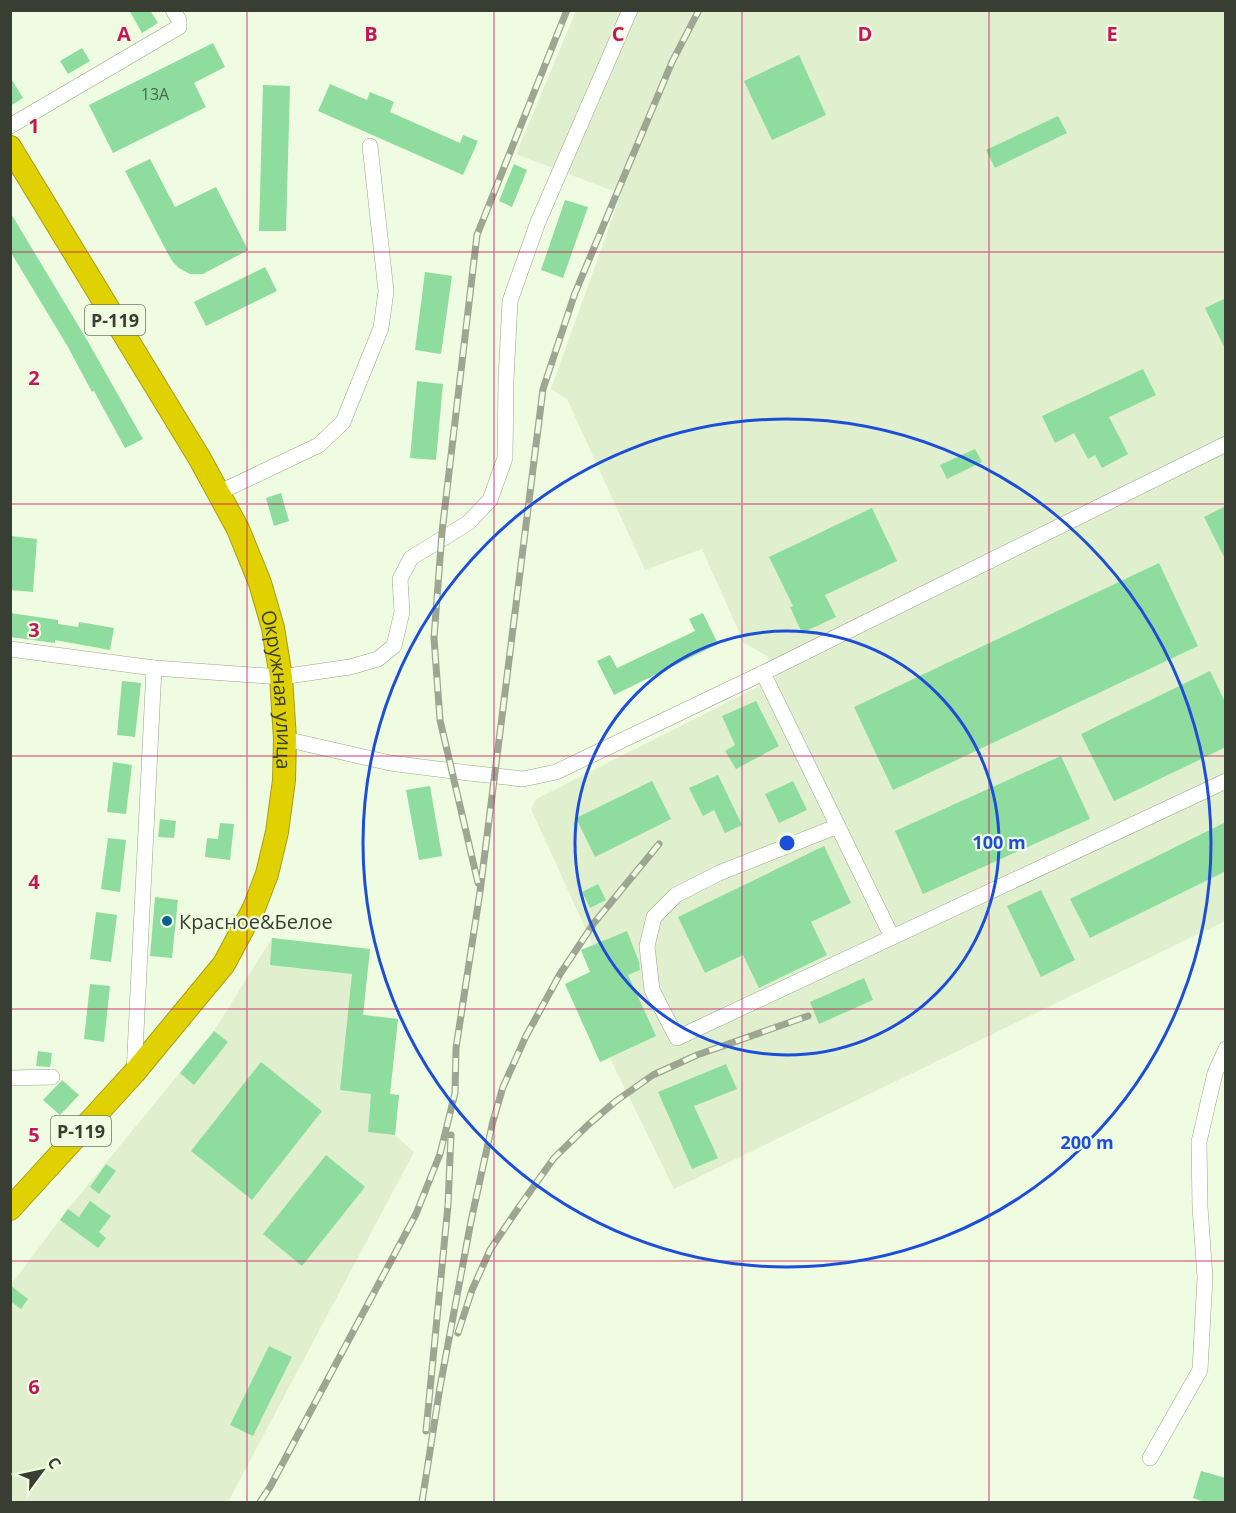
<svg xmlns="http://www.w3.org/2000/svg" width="1236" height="1513" font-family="'Open Sans',sans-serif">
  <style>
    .built { fill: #e0efce }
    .building { fill: #8edd9f }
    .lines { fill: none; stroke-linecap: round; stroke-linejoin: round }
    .minor-casing { stroke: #99a58c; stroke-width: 16 }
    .highway-casing { stroke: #a69e14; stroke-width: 24 }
    .minor { stroke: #fff; stroke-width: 15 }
    .highway { stroke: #e0d103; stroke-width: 22 }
    .rail-casing { stroke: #9da692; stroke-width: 7 }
    .rail { stroke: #effce1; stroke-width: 4.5; stroke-dasharray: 14; stroke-linecap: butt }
    .grid { fill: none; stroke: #c2185b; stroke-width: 1.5; stroke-opacity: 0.55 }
    .ring { fill: none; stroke: #1d4ed8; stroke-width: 3 }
    .poi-dot { fill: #056191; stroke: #effce1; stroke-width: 2 }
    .labels { text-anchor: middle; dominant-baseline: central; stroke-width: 4.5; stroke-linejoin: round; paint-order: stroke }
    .number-label { font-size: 16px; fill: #4e664e }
    .shield { fill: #effce1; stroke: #707767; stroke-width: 1.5 }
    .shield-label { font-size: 18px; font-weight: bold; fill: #393e33 }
    .street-label { font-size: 20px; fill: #393e33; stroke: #effce1 }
    .poi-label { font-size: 20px; fill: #393e33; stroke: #effce1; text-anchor: start }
    .grid-label { font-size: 20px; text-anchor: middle; font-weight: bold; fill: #c2185b; stroke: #effce1; stroke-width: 4.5; stroke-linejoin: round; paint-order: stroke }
    .centre { fill: #1d4ed8; stroke: #effce1; stroke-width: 3 }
    .ring-label { font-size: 18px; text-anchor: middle; font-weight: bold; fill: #1d4ed8; stroke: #effce1; stroke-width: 4.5; stroke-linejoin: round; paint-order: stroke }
  </style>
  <rect width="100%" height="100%" fill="#effce1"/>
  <g class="built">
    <polygon points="576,11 1225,11 1225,921 674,1189 610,1058 600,1062 565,984 590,972 581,950 593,945 531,809 536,799 776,678 767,656 744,643 702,549 645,570 567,399 551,389 621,194 516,154"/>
    <polygon points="272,938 370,949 363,1014 398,1019 390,1094 399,1095 395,1135 414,1152 228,1502 11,1502 10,1286 68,1209 214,1031"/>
  </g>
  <g class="building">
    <polygon points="129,10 150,10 158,23 142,33"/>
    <polygon points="213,43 225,67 194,83 206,107 113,153 89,105"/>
    <polygon points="82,48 90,61 68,74 60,61"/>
    <polygon points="799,55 826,115 772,140 744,81"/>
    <polygon points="10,77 23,98 10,106"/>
    <polygon points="330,84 367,100 370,92 394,102 390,112 460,143 463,135 478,141 463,175 318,111"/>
    <polygon points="263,85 290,86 286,231 259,231"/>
    <polygon points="1058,116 1067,133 995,168 986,150"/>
    <polygon points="150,159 175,207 216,187 248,250 203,274 190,274 179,268 173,262 168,254 125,171"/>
    <polygon points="514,164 527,170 512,207 499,201"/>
    <polygon points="565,200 588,207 563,278 541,270"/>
    <polygon points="10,212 87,340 143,439 125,448 94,391 92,392 68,347 10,251"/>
    <polygon points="265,267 277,291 206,326 194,302"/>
    <polygon points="425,272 452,276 441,354 415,350"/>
    <polygon points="1226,298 1226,351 1205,308"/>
    <polygon points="1143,369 1156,395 1109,417 1128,454 1102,468 1095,455 1088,459 1074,433 1055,443 1042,416"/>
    <polygon points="417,381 443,384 436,460 410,458"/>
    <polygon points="975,449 982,462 947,479 940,465"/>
    <polygon points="281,493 289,521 274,526 266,498"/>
    <polygon points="1226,506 1226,561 1204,517"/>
    <polygon points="872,508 897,561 825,595 836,617 802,633 790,607 793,606 769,557"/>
    <polygon points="11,536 37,539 33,592 10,590"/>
    <polygon points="1159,563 1198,646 893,790 854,707"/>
    <polygon points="10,613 58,620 58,624 78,627 79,622 114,628 110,650 55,640 55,643 10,637"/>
    <polygon points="703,613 718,644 614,695 597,661 610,655 617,668 695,631 689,619"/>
    <polygon points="1210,671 1226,704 1226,747 1114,801 1081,734"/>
    <polygon points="122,681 141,683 135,737 117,735"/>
    <polygon points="756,701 779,746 736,769 725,751 735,745 722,716"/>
    <polygon points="1061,756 1090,819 923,894 895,831"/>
    <polygon points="113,762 132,765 126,814 107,812"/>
    <polygon points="718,775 742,825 725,833 714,810 703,816 689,788"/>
    <polygon points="652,781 671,819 595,857 576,818"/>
    <polygon points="793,781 807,810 779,823 765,794"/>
    <polygon points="430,786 442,856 419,860 406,790"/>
    <polygon points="160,819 176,821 174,838 158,837"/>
    <polygon points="1226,822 1226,871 1090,938 1070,899"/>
    <polygon points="220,823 234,824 230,860 205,857 207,838 218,839"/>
    <polygon points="108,838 126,840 120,892 101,889"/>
    <polygon points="824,846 851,903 811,922 827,955 759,988 743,955 705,973 678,917"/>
    <polygon points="598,884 606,900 590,908 582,892"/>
    <polygon points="1041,890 1075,960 1041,977 1007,906"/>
    <polygon points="155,897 178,900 172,958 150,956"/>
    <polygon points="96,912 117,915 111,962 90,959"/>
    <polygon points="627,931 639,962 640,970 628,975 656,1036 600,1062 565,984 590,972 581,950"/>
    <polygon points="272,938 370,949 363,1015 398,1019 390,1094 399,1095 395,1135 368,1132 371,1094 340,1090 352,974 270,965"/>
    <polygon points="864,978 873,1000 819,1024 810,1002"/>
    <polygon points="90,984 110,986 104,1042 84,1039"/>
    <polygon points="214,1031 228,1042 194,1085 180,1073"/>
    <polygon points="38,1051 52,1053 50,1067 36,1066"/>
    <polygon points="261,1062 322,1111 252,1200 191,1151"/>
    <polygon points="726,1064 737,1089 694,1106 718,1158 692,1169 658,1092"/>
    <polygon points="62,1080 79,1095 60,1115 43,1100"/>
    <polygon points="326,1155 365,1187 302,1266 263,1234"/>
    <polygon points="106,1164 116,1171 99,1194 90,1187"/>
    <polygon points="90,1201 111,1216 99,1232 106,1238 98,1248 60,1220 68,1209 79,1217"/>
    <polygon points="10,1285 28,1299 21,1309 10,1301"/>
    <polygon points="269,1346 292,1357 253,1436 230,1425"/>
    <polygon points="1201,1471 1226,1478 1226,1503 1207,1503 1193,1498"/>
  </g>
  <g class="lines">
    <defs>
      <g id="minor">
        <polyline points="10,126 179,27 179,20 173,10"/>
        <polyline points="218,493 319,445 343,422 381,328 386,291 370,146"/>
        <polyline points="10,649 154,668 281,677 350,667 378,659 394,646 402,612 400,579 411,558 468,523 490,500 505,458 506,380 510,301 538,222 630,10"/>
        <polyline points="763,673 892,937"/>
        <polyline points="285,739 390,763 469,773 523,779 556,772 763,673 1226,444"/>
        <polyline points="838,826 719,873 676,895 654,917 647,946 652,990 677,1038 1226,781"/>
        <polyline points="134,1073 154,668"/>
        <polyline points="10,1078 52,1077"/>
        <polyline points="1150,1458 1200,1370 1205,1277 1200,1207 1199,1142 1215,1073 1226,1049"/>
      </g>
      <g id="highway">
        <path id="s1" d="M10,147L200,459L238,529L260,583L273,628L281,677L285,739L284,780L277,832L267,874L254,908L224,964L134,1073L10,1209"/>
      </g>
    </defs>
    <use href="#minor" class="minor-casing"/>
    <use href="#highway" class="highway-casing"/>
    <use href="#minor" class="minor"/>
    <use href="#highway" class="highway"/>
    <defs>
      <g id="rail">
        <polyline points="478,883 440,720 434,638 442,532 477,235 567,10"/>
        <polyline points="458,1333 472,1290 490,1250 519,1207 554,1158 589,1124 616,1101 653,1075 697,1055 808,1016"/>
        <polyline points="426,1431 448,1205 451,1135"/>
        <polyline points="260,1502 270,1487 416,1214 440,1154 455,1093 456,1048 480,892 543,389 575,293 672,62 699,10"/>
        <polyline points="422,1502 440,1387 471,1221 493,1121 503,1087 526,1036 560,974 594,923 659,844"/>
      </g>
    </defs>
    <use href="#rail" class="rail-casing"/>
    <use href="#rail" class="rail"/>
  </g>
  <path class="grid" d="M247,10V1502M494,10V1502M742,10V1502M989,10V1502M10,252H1226M10,504H1226M10,756H1226M10,1009H1226M10,1261H1226"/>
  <g class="ring">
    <circle cx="787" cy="843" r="212"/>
    <circle cx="787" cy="843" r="424"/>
  </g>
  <circle class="poi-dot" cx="167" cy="921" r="6"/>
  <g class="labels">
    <g class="number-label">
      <text x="155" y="94">13А</text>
    </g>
    <g class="shield">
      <rect x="85" y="305" width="60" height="30" rx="4.5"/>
      <rect x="51" y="1116" width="60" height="30" rx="4.5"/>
    </g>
    <g class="shield-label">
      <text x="115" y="320">Р-119</text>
      <text x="81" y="1131">Р-119</text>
    </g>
    <g class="street-label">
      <text stroke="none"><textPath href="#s1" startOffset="612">Окружная улица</textPath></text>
    </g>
    <g class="poi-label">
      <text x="179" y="921">Красное&amp;Белое</text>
    </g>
  </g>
  <g class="grid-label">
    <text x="124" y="41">A</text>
    <text x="371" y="41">B</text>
    <text x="618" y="41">C</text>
    <text x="865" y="41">D</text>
    <text x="1112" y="41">E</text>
    <text x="34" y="133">1</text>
    <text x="34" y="385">2</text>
    <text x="34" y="637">3</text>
    <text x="34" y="889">4</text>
    <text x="34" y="1142">5</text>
    <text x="34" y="1394">6</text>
  </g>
  <circle cx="787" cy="843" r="9" class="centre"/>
  <g class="ring-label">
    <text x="999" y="849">100 m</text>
    <text x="1087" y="1149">200 m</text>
  </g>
  <rect width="1236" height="1513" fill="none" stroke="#393e33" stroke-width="24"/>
  <g transform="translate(42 1471) rotate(57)" stroke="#effce1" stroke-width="4.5" paint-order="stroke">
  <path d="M0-4.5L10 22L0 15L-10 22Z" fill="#393e33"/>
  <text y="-9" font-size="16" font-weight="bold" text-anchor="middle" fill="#393e33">С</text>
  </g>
</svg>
